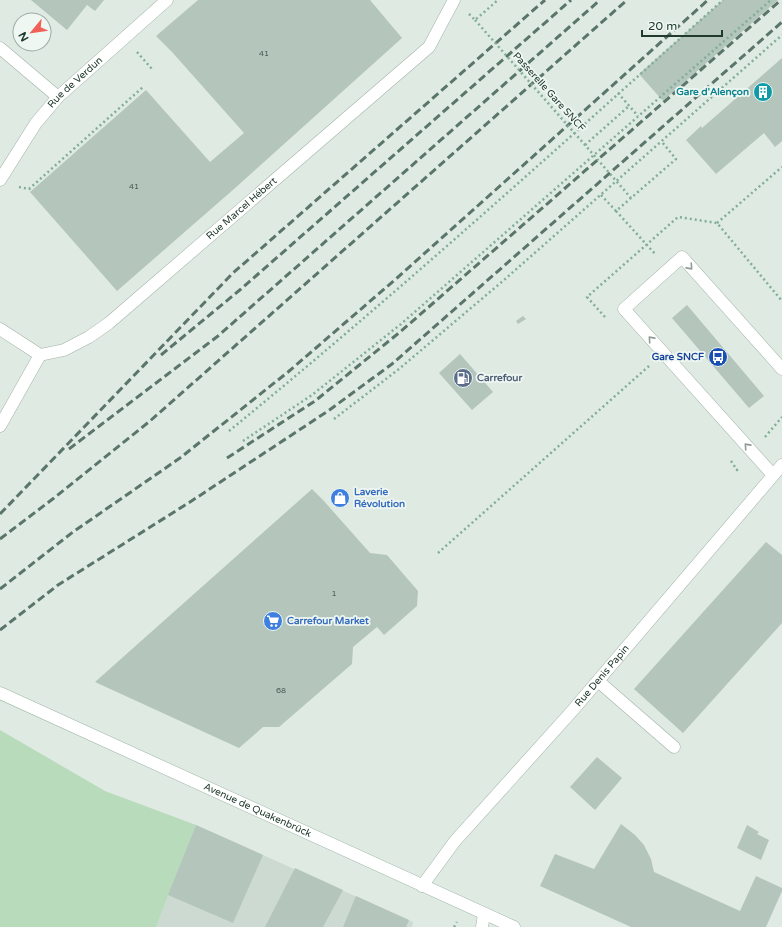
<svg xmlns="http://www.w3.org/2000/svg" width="782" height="927" font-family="'Varela Round',sans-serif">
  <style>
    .built { fill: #cddad2 }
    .green { fill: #b8dbbb }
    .building { fill: #b4c5bc }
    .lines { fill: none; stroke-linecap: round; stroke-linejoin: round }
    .service-casing { stroke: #a2b2a9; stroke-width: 13 }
    .minor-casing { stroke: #a2b2a9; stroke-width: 13 }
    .secondary-casing { stroke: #9eb6a9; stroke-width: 13 }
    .path { stroke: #80ae97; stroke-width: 2.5; stroke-dasharray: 2 3; stroke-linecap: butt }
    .service { stroke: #fff; stroke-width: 12 }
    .minor { stroke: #fff; stroke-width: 12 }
    .secondary { stroke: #fff; stroke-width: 12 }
    .rail { stroke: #5a766a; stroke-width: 3; stroke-dasharray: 8 4; stroke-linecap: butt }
    .path-bridge { stroke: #80ae97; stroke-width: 2.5; stroke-dasharray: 2 3; stroke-linecap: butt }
    .oneway { stroke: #909c96 }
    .labels { text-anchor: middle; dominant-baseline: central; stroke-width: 3.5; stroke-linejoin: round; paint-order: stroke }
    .number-label { font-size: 8px; fill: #455d52 }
    .street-label { font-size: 10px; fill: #203a2e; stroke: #eff7f2 }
    .culture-label { font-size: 10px; font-weight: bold; fill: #0d838f; stroke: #eff7f2; text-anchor: end }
    .transit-label { font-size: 10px; font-weight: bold; fill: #164399; stroke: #eff7f2; text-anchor: end }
    .service-label { font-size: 10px; font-weight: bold; fill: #4e5e75; stroke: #eff7f2; text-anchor: start }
    .shop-label { font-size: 10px; font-weight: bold; fill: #366cbe; stroke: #eff7f2; text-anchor: start }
  </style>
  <rect width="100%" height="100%" fill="#dfeae3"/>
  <polygon class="built" points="196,825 413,922 412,927 156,927"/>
  <polygon class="green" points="0,730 105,791 196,825 156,927 0,927"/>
  <g class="building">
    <polygon points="31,0 104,0 95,11 87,5 67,30"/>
    <polygon points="198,0 370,0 402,38 234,189 117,291 30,192 146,90 210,162 244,133 172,52 156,36"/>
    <polygon points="723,0 778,0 663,101 639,74"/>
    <polygon points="782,58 782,141 775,147 764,133 716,174 686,140 701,126 702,128"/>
    <polygon points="687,305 764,396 749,408 672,318"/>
    <polygon points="523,316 526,319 518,324 516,321"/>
    <polygon points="460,354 493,392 472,410 439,373"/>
    <polygon points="312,489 323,500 370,553 387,555 418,591 417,606 384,635 377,627 353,647 352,664 279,727 263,727 239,748 95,682"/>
    <polygon points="766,542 782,555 782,623 683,733 634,689"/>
    <polygon points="597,757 622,778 595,810 570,787"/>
    <polygon points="621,824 635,835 644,845 651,859 654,872 740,911 756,876 782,888 782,891 766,927 631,927 540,886 555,854 594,869"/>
    <polygon points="196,825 263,855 233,923 168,895"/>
    <polygon points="747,825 759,832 757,834 769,840 761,860 737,848"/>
    <polygon points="295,868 343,890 323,927 265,927"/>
    <polygon points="356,896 409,920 406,927 343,927"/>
  </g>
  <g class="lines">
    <defs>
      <g id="service">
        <polyline points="773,475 624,309 682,257 782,369"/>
        <polyline points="598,681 674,747"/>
        <polyline points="482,927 484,914"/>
      </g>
      <g id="minor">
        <polyline points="0,48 58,97"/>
        <path id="s1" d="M0,180L36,123L58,97L167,0"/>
        <path id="s2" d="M0,329L40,355L64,350L89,337L109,323L429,47L454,0"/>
        <polyline points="0,426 40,355"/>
        <path id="s3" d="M422,886L455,841L573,710L782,465"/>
      </g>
      <g id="secondary">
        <path id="s4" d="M0,693L514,927"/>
      </g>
    </defs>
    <use href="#service" class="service-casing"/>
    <use href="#minor" class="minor-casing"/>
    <use href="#secondary" class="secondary-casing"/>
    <g class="path">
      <polyline points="469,14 475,20 498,0"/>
      <polyline points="137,52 152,69"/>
      <polyline points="618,93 638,116"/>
      <polyline points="585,145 629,106"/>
      <polyline points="19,187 29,189 143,87"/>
      <polyline points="601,195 616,211 676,159 662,142"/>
      <polyline points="616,211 656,255"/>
      <polyline points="717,223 782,167"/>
      <polyline points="605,317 587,297 678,217 717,223 782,301"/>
      <polyline points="334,419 399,369 504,280 782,35"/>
      <path d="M229,431C398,293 560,146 723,0"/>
      <polyline points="765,437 782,417"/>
      <polyline points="243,441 312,395 401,324 771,0"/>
      <polyline points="731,461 737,470 739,467"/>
      <polyline points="438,553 649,366"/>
      <polyline points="454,927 457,922"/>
    </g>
    <use href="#service" class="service"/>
    <use href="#minor" class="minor"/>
    <use href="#secondary" class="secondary"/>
    <g class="rail">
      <polyline points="161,355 241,289 571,0"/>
      <polyline points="69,449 218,336 600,0"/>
      <polyline points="227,458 315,401 400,332 781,0"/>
      <polyline points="0,514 233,273 545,0"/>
      <polyline points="0,539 54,498 150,421 627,0"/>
      <polyline points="0,589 73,532 180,458 288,372 397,278 708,0"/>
      <polyline points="0,630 58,585 190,502 328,411 392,364 782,22"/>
    </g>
    <polyline class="path-bridge" points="475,20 585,145 631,198"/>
  </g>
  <defs><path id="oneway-chevron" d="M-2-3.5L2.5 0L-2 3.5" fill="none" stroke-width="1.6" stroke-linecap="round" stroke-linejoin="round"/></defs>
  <g class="oneway">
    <use href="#oneway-chevron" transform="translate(690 267) rotate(48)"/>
    <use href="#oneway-chevron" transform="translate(651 339) rotate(-132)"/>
    <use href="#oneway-chevron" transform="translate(747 446) rotate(-132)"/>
  </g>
  <defs>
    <symbol id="building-disc" viewBox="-11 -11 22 22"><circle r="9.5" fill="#0f9aa8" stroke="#eff7f2"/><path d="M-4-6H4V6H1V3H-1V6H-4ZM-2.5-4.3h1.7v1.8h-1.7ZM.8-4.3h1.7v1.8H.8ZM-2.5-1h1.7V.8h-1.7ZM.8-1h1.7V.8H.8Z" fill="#fff"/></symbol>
    <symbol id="bus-disc" viewBox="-11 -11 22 22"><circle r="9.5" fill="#1a4fb4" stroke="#eff7f2"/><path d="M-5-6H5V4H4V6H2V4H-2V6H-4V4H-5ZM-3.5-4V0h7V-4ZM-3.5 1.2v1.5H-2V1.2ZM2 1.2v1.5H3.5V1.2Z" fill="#fff"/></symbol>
    <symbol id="fuel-disc" viewBox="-11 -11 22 22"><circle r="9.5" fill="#5c6f8a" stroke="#eff7f2"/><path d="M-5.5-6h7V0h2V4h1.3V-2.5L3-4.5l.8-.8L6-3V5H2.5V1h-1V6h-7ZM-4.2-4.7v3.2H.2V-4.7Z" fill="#fff"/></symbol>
    <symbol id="shop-disc" viewBox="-11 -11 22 22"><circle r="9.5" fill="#3f7fe0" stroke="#eff7f2"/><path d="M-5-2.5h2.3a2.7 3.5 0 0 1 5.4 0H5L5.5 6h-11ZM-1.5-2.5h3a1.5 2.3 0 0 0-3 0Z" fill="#fff"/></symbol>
    <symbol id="supermarket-disc" viewBox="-11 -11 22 22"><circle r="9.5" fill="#3f7fe0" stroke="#eff7f2"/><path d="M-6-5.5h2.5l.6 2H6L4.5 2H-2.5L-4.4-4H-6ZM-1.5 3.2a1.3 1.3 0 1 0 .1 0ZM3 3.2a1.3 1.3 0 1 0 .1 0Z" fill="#fff"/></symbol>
  </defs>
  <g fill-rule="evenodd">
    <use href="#building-disc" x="752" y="81" width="22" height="22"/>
    <use href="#bus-disc" x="707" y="346" width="22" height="22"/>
    <use href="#fuel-disc" x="452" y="367" width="22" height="22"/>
    <use href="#shop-disc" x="329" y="487" width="22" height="22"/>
    <use href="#supermarket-disc" x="262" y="610" width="22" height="22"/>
  </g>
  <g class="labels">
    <g class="number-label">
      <text x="264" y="53">41</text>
      <text x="134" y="186">41</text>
      <text x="334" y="593">1</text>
      <text x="281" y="690">68</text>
    </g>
    <g class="street-label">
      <text stroke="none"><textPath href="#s1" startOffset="124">Rue de Verdun</textPath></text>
      <text transform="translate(549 92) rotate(48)">Passerelle Gare SNCF</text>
      <text stroke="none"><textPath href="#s2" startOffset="300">Rue Marcel Hébert</textPath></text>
      <text stroke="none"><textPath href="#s3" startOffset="277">Rue Denis Papin</textPath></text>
      <text stroke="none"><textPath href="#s4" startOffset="283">Avenue de Quakenbrück</textPath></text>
    </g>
    <g class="culture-label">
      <text x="749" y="92">Gare d'Alençon</text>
    </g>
    <g class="transit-label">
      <text x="704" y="357">Gare SNCF</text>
    </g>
    <g class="service-label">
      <text x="477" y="378">Carrefour</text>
    </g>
    <g class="shop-label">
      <text x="354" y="492">Laverie<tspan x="354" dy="12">Révolution</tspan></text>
      <text x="287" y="621">Carrefour Market</text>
    </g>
  </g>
  <g transform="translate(32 32) rotate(241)"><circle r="19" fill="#eff7f2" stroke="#9caba4"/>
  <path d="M0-3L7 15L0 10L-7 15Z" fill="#f06157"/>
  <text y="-6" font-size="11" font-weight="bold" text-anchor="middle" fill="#203a2e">N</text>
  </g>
  <path d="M642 30v6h80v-6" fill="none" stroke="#203a2e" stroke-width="2"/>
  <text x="648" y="30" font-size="12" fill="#203a2e" stroke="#eff7f2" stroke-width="3" paint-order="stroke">20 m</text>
</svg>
